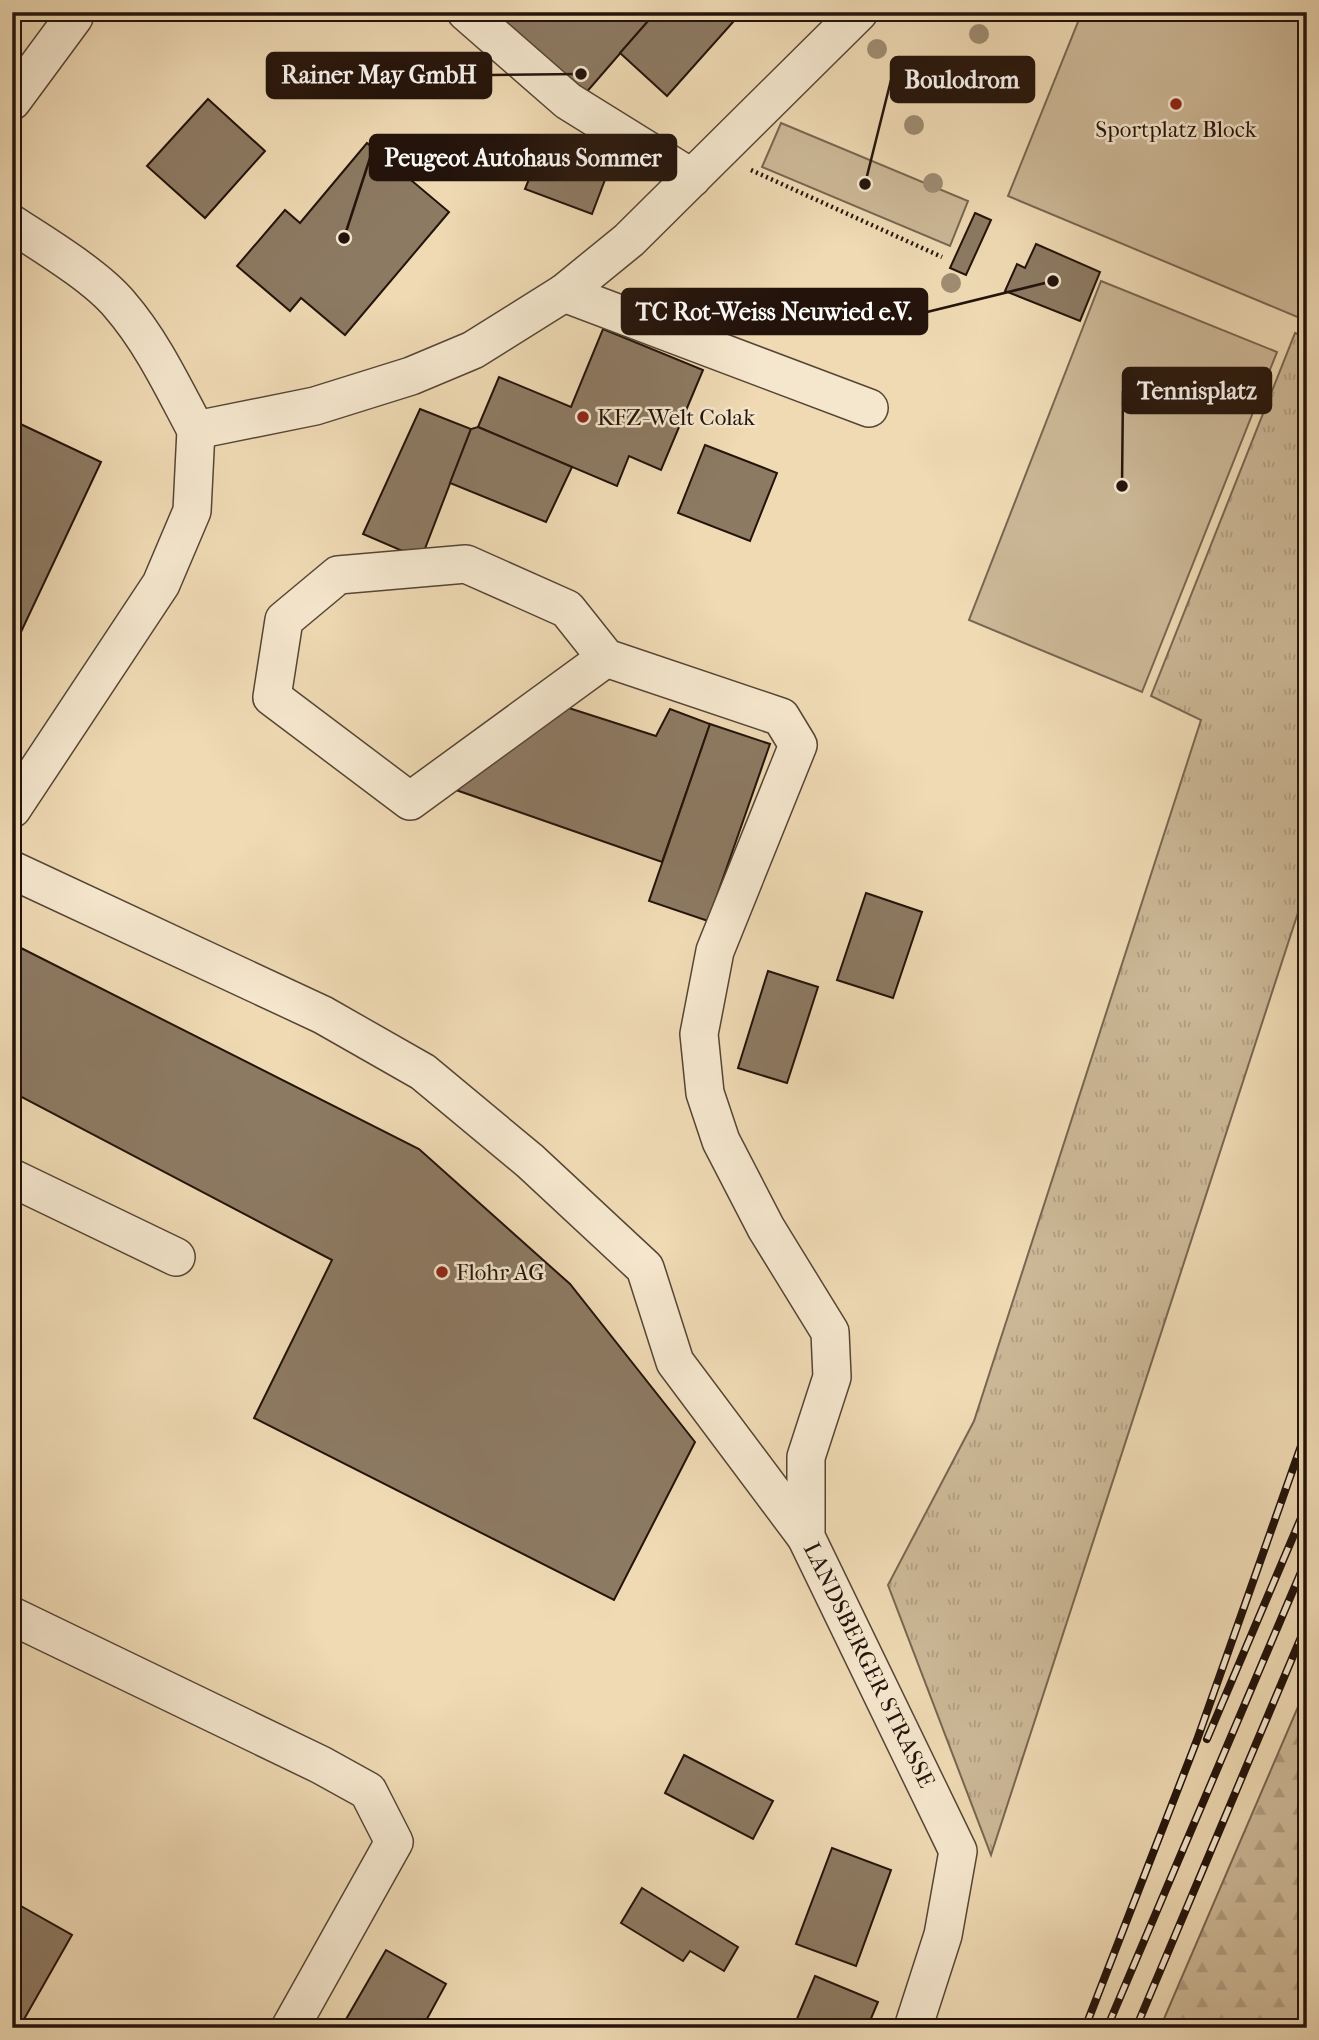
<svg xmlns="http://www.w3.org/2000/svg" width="1319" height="2040" font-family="'IM FELL French Canon',serif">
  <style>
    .grass { fill: url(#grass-tufts); stroke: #786651; stroke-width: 2 }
    .forest { fill: url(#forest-firs); stroke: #786651; stroke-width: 2 }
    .pitch { fill: #ccb897; stroke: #786651; stroke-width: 2 }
    .building { fill: #8d7a63; stroke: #23130b; stroke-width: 2 }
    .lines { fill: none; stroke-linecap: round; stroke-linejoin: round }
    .minor-casing { stroke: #564535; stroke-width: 40 }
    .path { stroke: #23130b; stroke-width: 4.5; stroke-dasharray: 2 3.5; stroke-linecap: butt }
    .minor { stroke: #f5e7ce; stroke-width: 37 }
    .rail-casing { stroke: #23130b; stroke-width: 8 }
    .rail { stroke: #f5e7ce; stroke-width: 5; stroke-dasharray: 16; stroke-linecap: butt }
    .tree { fill: #9f8c72 }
    .poi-dot { fill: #8f2418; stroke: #f5e7ce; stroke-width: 2.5 }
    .labels { text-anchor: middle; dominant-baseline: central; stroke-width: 5; stroke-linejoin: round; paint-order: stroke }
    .poi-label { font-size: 23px; fill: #23130b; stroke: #f5e7ce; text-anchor: start }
    .street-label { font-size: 23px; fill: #23130b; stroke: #f5e7ce }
    .leader { fill: none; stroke: #23130b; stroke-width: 2.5 }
    .callout-dot { fill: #23130b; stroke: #f5e7ce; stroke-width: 2.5 }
    .callout { fill: #23130b; stroke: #23130b; stroke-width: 2.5 }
    .callout-label { font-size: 24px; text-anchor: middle; font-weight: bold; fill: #fff }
  </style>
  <defs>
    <pattern id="grass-tufts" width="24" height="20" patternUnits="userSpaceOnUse" patternTransform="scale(1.75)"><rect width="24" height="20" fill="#ccb897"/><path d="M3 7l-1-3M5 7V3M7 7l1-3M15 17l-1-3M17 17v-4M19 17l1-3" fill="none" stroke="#af9d81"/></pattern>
    <pattern id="forest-firs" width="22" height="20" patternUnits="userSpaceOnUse" patternTransform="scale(1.75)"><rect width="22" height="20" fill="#ccb897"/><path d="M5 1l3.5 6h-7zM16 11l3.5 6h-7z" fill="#af9d81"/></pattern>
  </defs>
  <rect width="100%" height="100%" fill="#efdab4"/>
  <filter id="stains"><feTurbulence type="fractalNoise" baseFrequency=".00286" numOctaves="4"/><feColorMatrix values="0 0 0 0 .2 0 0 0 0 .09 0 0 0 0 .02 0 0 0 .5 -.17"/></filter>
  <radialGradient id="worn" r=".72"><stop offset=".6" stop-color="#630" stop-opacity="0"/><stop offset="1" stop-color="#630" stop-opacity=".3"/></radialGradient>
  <polygon class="grass" points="1295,333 1307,338 1307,885 991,1855 888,1585 974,1421 1201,720 1151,696"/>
  <polygon class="forest" points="1307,1686 1307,2028 1160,2028"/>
  <g class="pitch">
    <polygon points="1082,12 1307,12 1307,321 1008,196"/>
    <polygon points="781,123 968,201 950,246 762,167"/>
    <polygon points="1101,281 1277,352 1142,692 969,620"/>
  </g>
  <g class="building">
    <polygon points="490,12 656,12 584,95"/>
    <polygon points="656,12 742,12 667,96 620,53"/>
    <polygon points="208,99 265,151 205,218 147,166"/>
    <polygon points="367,143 449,212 345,335 301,298 290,311 237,266 285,210 300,223"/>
    <polygon points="540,152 606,177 592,214 525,189"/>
    <polygon points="975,213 991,220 966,275 950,268"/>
    <polygon points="1036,244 1100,272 1080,321 1005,291 1017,264 1025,268"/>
    <polygon points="603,329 703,370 661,470 629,456 617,486 478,427 499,377 571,407"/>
    <polygon points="420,409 471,429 421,559 363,534"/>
    <polygon points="12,420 101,462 12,651"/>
    <polygon points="478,427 572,467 546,522 450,483 471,429"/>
    <polygon points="705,445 777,473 750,541 678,513"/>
    <polygon points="550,702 656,736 670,709 710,724 662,862 456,790"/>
    <polygon points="710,724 770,744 708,921 649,901"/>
    <polygon points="866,893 922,912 893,998 837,980"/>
    <polygon points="19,947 419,1149 570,1284 695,1442 614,1600 254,1418 332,1260 12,1092 12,960"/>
    <polygon points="768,971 818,987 787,1083 738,1068"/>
    <polygon points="684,1755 773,1801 753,1839 665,1793"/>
    <polygon points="832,1848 891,1870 856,1966 796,1944"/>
    <polygon points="642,1888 738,1947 724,1971 690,1951 683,1961 621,1923"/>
    <polygon points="12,1901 72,1935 19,2028 12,2028"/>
    <polygon points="386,1950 446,1984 422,2028 357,2028 345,2021"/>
    <polygon points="815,1976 878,2002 867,2028 813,2028 796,2021"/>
  </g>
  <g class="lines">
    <defs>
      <g id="minor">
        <polyline points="466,12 568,101 692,178"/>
        <polyline points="12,101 74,17"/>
        <path d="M12,224C44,245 96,276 120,305C152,342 173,387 196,430"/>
        <polyline points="564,293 869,408"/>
        <polyline points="196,430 315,406 411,376 473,350 564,293 629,240 859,12"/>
        <polyline points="606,658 410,801 272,697 284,620 338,575 466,564 567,609 606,658 781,717 798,745 715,951 699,1034 705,1093 721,1141 766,1228 830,1332 832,1377 806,1457 806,1537 958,1851 943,1935 913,2028"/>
        <polyline points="12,809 161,584 192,511 196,430"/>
        <polyline points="12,870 323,1015 423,1072 530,1161 645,1268 675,1362 806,1537"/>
        <polyline points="12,1178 176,1257"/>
        <polyline points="12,1616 321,1765 368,1791 394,1842 290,2028"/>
      </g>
    </defs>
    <use href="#minor" class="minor-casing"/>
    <polyline class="path" points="751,170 942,257"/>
    <use href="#minor" class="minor"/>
    <defs>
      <g id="rail">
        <polyline points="1207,1739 1307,1504"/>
        <polyline points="1085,2028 1197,1740 1307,1429"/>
        <polyline points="1107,2028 1307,1558"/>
        <polyline points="1136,2028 1307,1623"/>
      </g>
    </defs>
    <use href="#rail" class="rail-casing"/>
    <use href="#rail" class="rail"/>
  </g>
  <g class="tree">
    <circle cx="979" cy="34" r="10"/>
    <circle cx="877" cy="49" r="10"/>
    <circle cx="914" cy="125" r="10"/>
    <circle cx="933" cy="183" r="10"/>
    <circle cx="951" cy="283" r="10"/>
  </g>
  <g class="poi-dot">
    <circle cx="1176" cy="104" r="7"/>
    <circle cx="583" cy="417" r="7"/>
    <circle cx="442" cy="1272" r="7"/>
  </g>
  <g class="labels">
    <g class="poi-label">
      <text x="1176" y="129" text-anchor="middle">Sportplatz Block</text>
      <text x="597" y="417">KFZ-Welt Colak</text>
      <text x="456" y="1272">Flohr AG</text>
    </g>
    <g class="street-label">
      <text transform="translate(869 1665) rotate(64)">LANDSBERGER STRASSE</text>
    </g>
  </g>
  <path class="leader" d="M581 74L491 75M865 184L891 80M344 238L370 158M1053 281L927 312M1122 486L1123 391"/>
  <g class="callout-dot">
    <circle cx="581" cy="74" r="7"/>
    <circle cx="865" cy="184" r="7"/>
    <circle cx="344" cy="238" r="7"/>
    <circle cx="1053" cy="281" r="7"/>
    <circle cx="1122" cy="486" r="7"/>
  </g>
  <g class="callout">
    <rect x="267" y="53" width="224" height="45" rx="7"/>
    <rect x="891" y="57" width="143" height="45" rx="7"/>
    <rect x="370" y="135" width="306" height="45" rx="7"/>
    <rect x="622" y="289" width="305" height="45" rx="7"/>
    <rect x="1123" y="368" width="148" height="45" rx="7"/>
  </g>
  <g class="callout-label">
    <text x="379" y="83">Rainer May GmbH</text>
    <text x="962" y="88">Boulodrom</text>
    <text x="523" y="166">Peugeot Autohaus Sommer</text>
    <text x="774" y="320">TC Rot-Weiss Neuwied e.V.</text>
    <text x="1197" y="399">Tennisplatz</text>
  </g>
  <rect width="1319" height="2040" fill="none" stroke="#efdab4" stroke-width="42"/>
  <rect x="14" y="14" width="1291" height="2012" fill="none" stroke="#23130b" stroke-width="3.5"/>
  <rect x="21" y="21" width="1277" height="1998" fill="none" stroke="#23130b" stroke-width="2"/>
  <rect width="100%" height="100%" filter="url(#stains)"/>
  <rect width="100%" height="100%" fill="url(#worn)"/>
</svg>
